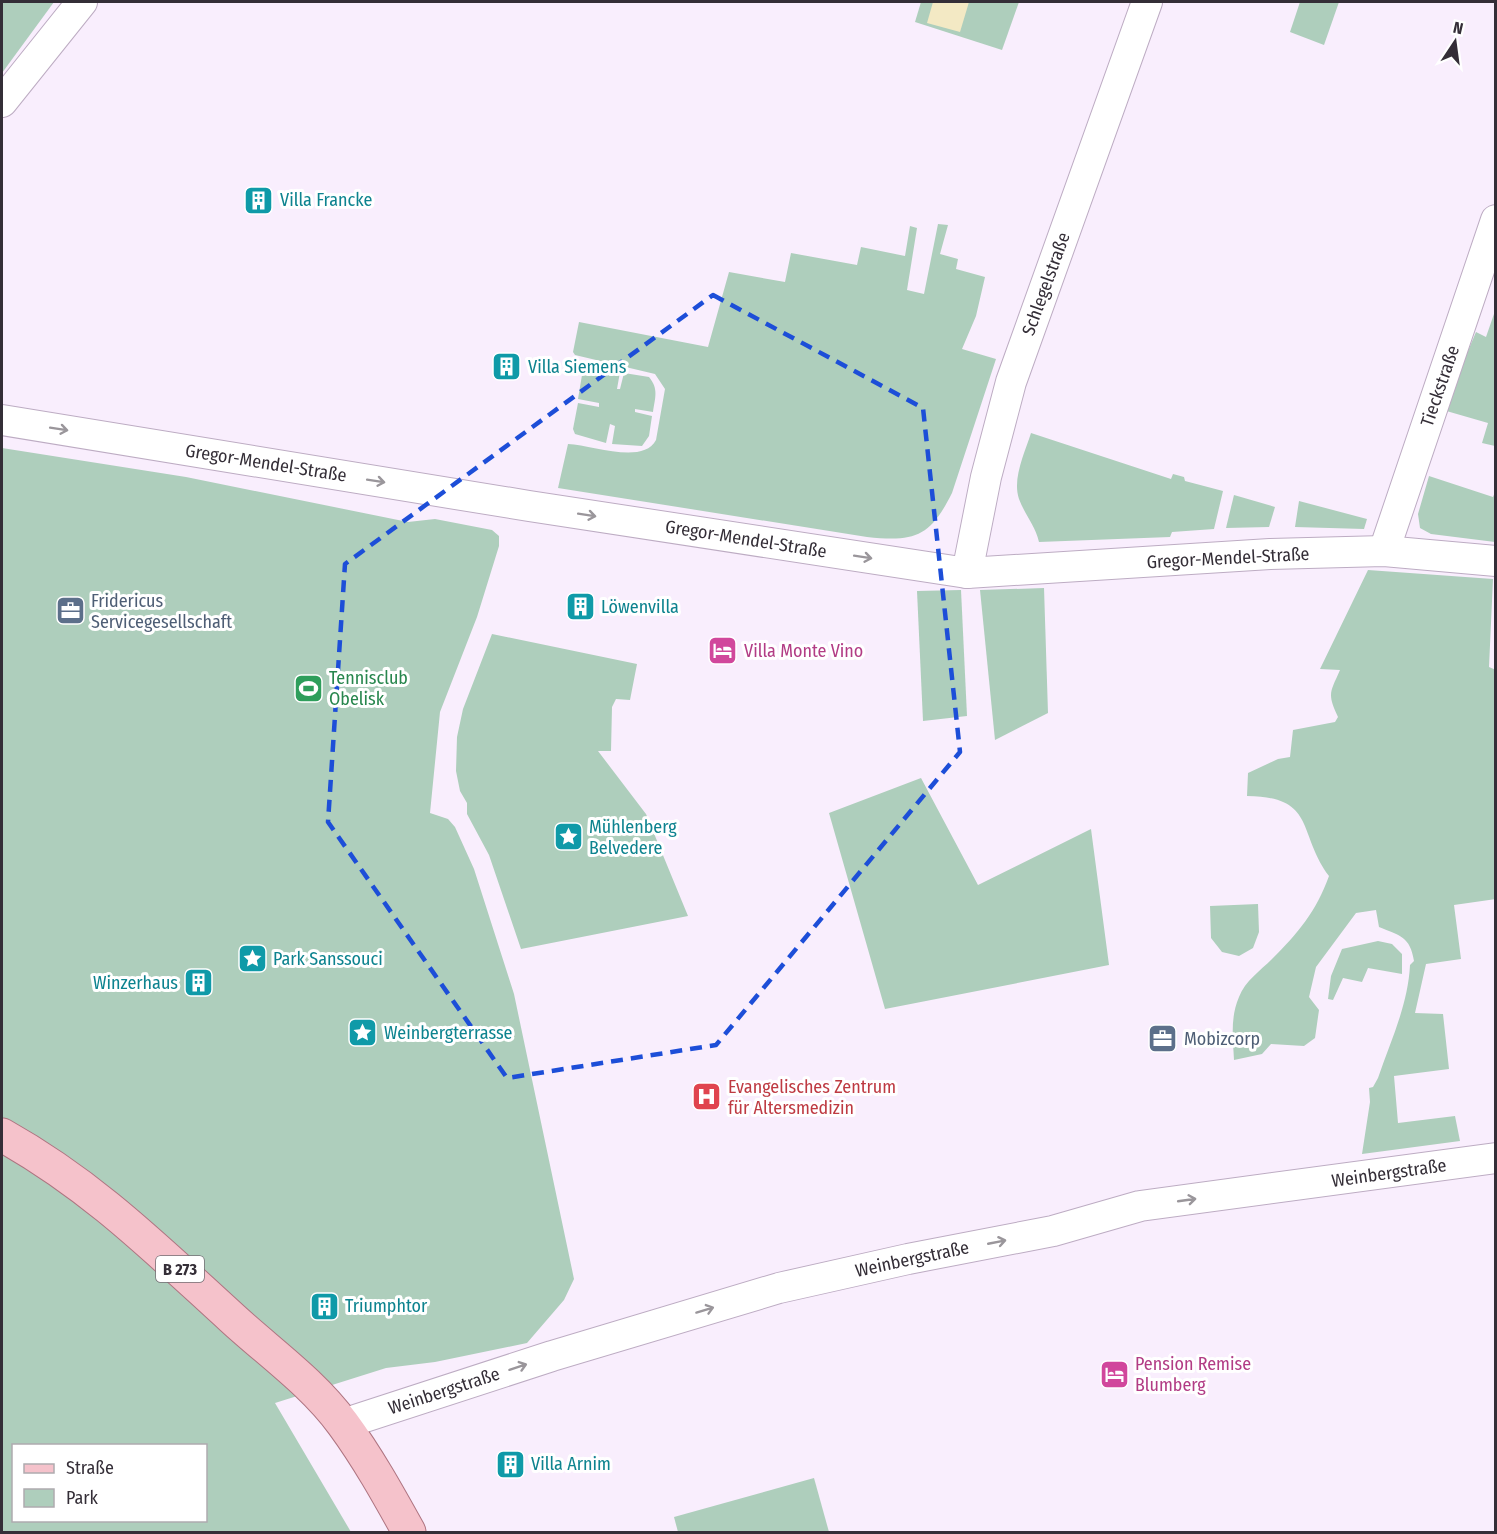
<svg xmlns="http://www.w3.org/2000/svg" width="1497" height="1534" font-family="'Fira Sans Condensed',sans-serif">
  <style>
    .green { fill: #aecebc; fill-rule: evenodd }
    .sand { fill: #f3e9c4 }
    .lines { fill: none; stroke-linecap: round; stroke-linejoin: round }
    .minor-casing { stroke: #bdacc3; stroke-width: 32 }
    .primary-casing { stroke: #ae7481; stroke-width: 35 }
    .minor { stroke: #fff; stroke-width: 30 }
    .primary { stroke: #f5c2cb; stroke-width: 33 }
    .oneway { stroke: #9a969b }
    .marked { fill: none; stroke: #1d4ed8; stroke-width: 4.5; stroke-dasharray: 12 8; stroke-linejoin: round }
    .labels { text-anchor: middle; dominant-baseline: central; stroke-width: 6; stroke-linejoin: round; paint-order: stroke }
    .shield { fill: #fff; stroke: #716d73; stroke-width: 1.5 }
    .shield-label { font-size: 16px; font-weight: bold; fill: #342e37 }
    .culture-label { font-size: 18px; fill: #0d838f; stroke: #fff; text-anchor: start }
    .street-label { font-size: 18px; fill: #342e37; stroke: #fff }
    .service-label { font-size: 18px; fill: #4e5e75; stroke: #fff; text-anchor: start }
    .hotel-label { font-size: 18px; fill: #b23c85; stroke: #fff; text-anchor: start }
    .leisure-label { font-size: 18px; fill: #27864d; stroke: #fff; text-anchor: start }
    .health-label { font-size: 18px; fill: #be3a42; stroke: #fff; text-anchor: start }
  </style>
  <rect width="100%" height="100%" fill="#f9eefd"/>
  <g class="green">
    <polygon points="2,2 54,2 2,73"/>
    <polygon points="921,2 1019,2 1002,50 915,22"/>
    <polygon points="1300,2 1339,2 1324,45 1290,32"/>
    <path d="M938,224L948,225L940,254L958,259L956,269L985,277L976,316L962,349L996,359L952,493C930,537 915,542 867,537L558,488L568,444C592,445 643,465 656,440L665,389L655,374L575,355L573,352L579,322L708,347L729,272L785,282L791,253L857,265L861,247L905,256L910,226L917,228L907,290L924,294Z"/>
    <polygon points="1495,311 1495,446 1482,443 1488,423 1443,410 1476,332 1486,337"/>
    <path d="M594,368L620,372L617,389H620L624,373L649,377C659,389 655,398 653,412L635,409V412L652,416L649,436L642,446L612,444L615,426L610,424L606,443L575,434L573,429L578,403L599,407V403L578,399L582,375Z"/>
    <path d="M1031,433L1171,479L1173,474L1184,477L1185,481L1223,491L1214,529L1172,532L1170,537L1039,542C1035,525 1025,515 1019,499C1012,479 1025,452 1031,433Z"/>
    <path d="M2,448L186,477L408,522L435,519L492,530L499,536V546L477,617L440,712L430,813L448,819L455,827L474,869L514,994L574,1279L564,1300L527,1343L435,1362L386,1368L275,1403L351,1532H2ZM14,1446H206V1520H14Z"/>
    <polygon points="1429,476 1493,497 1495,492 1495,542 1431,534 1420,528 1418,514"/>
    <polygon points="1234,495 1275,507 1269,527 1226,528"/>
    <polygon points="1299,501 1367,519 1364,529 1295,527"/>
    <path d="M1368,570L1493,579L1489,667L1496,670V899L1454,905L1461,959L1426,964L1415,1013L1443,1014L1449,1069L1394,1076L1398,1123L1455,1116L1460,1141L1362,1154L1370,1102L1369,1088L1373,1087L1378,1078C1391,1040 1408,1005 1410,965L1414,961C1410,936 1400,936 1379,927L1376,910L1356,913L1316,967L1309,997L1319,1010L1315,1038L1304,1046L1271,1044L1262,1054L1234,1060C1233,1038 1230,1018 1239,997C1245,981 1261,970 1272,959C1298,933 1316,912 1329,876C1297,833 1317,797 1247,796L1248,773L1278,759L1290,757L1293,730L1335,722L1338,717C1327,693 1330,693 1340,670L1320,669Z"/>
    <polygon points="1044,588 1048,713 995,740 980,590"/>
    <polygon points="961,590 967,716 923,721 917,591"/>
    <polygon points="492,634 637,664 630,700 616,699 612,707 611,751 598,751 646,814 688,916 521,949 489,855 467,814 467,803 460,791 456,771 457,737 463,709"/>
    <polygon points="921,778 978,885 1091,829 1109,965 885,1009 829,813"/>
    <polygon points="1258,904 1259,932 1253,948 1239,956 1222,952 1211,938 1210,906"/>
    <polygon points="1378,941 1392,944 1402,954 1402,974 1368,968 1362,982 1343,978 1333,1000 1328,999 1331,976 1342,949"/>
    <polygon points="814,1478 829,1532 678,1532 674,1517"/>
  </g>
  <polygon class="sand" points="933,2 969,2 960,32 927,23"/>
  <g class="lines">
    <defs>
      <g id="minor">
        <polyline points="2,102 82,2"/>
        <polyline points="2,420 529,506 967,573 1270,554 1384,551 1496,561"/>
        <polyline points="1384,551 1496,220"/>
        <polyline points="967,573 986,477 1011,382 1147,2"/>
        <polyline points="343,1424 552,1356 779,1288 908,1259 1053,1231 1140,1206 1496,1158"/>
      </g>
      <path id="primary" d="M2,1135C93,1186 155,1248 232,1318C270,1353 312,1382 343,1424C368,1458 389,1496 409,1532"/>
    </defs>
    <use href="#minor" class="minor-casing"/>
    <use href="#primary" class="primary-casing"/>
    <use href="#minor" class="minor"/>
    <use href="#primary" class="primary"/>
  </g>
  <defs><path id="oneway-shaft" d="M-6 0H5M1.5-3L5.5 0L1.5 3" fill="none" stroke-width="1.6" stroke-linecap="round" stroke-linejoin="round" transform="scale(1.5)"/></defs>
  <g class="oneway">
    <use href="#oneway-shaft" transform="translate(59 429) rotate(9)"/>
    <use href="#oneway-shaft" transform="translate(376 481) rotate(9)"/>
    <use href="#oneway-shaft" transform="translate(587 515) rotate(9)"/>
    <use href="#oneway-shaft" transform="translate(863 557) rotate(9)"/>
    <use href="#oneway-shaft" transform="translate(1187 1200) rotate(-8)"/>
    <use href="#oneway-shaft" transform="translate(997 1242) rotate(-11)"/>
    <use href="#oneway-shaft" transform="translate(705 1310) rotate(-17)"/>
    <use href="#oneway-shaft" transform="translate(518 1367) rotate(-18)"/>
  </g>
  <path class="marked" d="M713,295L923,408L960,752L716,1045L507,1078L328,822L345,564Z"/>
  <defs>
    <symbol id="building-square" viewBox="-11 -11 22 22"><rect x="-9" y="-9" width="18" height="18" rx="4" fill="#0f9aa8" stroke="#fff"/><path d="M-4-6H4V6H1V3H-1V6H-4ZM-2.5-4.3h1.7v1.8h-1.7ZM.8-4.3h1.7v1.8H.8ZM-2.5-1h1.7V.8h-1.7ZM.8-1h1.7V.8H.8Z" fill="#fff"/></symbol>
    <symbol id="office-square" viewBox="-11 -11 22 22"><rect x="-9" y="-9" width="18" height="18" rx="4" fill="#5c6f8a" stroke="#fff"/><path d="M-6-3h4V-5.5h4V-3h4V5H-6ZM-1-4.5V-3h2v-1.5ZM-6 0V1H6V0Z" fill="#fff"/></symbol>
    <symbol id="hotel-square" viewBox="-11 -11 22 22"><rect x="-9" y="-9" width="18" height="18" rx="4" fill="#d1479c" stroke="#fff"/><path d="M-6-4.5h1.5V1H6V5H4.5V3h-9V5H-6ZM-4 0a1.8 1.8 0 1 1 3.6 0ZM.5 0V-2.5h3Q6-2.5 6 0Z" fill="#fff"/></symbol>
    <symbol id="stadium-square" viewBox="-11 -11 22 22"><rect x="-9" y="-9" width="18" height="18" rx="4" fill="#2e9e5b" stroke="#fff"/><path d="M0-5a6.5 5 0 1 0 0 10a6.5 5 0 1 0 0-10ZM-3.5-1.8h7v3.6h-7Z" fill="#fff"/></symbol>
    <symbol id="sight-square" viewBox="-11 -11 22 22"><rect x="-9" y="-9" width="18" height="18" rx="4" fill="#0f9aa8" stroke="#fff"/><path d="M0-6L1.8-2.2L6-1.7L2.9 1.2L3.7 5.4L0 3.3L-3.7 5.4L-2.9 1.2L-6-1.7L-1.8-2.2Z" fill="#fff"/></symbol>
    <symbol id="hospital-square" viewBox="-11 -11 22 22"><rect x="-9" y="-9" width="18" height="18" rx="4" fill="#e0444e" stroke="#fff"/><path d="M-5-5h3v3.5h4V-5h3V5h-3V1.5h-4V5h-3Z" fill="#fff"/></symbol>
  </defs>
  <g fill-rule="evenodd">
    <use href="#building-square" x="242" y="184" width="33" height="33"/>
    <use href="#building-square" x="490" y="350" width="33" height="33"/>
    <use href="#building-square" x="564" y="590" width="33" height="33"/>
    <use href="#office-square" x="54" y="594" width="33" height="33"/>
    <use href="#hotel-square" x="706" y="634" width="33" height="33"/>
    <use href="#stadium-square" x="292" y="672" width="33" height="33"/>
    <use href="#sight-square" x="552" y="820" width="33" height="33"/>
    <use href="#sight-square" x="236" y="942" width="33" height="33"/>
    <use href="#building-square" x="182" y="966" width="33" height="33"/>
    <use href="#sight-square" x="346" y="1016" width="33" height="33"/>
    <use href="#office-square" x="1146" y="1022" width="33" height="33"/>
    <use href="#hospital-square" x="690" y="1080" width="33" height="33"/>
    <use href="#building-square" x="308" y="1290" width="33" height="33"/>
    <use href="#hotel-square" x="1098" y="1358" width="33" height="33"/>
    <use href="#building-square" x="494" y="1448" width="33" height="33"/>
  </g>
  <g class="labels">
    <rect class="shield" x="156" y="1256" width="48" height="26" rx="4.5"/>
    <g class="shield-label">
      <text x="180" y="1269">B 273</text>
    </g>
    <g class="culture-label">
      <text x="280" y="200">Villa Francke</text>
      <text x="528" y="367">Villa Siemens</text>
      <text x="601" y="607">Löwenvilla</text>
      <text x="589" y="827">Mühlenberg<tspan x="589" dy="21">Belvedere</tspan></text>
      <text x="273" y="959">Park Sanssouci</text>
      <text x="178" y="983" text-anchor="end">Winzerhaus</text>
      <text x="384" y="1033">Weinbergterrasse</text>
      <text x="345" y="1306">Triumphtor</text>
      <text x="531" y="1464">Villa Arnim</text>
    </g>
    <g class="street-label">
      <text transform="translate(1046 284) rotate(-70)">Schlegelstraße</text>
      <text transform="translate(1440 386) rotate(-71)">Tieckstraße</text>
      <text transform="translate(266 463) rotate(9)">Gregor-Mendel-Straße</text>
      <text transform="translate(746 539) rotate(9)">Gregor-Mendel-Straße</text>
      <text transform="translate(1228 558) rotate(-3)">Gregor-Mendel-Straße</text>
      <text transform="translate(1389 1173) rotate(-8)">Weinbergstraße</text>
      <text transform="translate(912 1259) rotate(-12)">Weinbergstraße</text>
      <text transform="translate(444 1391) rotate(-18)">Weinbergstraße</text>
    </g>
    <g class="service-label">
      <text x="91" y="601">Fridericus<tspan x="91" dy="21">Servicegesellschaft</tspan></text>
      <text x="1184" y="1039">Mobizcorp</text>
    </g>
    <g class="hotel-label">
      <text x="744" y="651">Villa Monte Vino</text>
      <text x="1135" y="1364">Pension Remise<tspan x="1135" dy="21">Blumberg</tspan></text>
    </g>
    <g class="leisure-label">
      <text x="329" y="678">Tennisclub<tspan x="329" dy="21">Obelisk</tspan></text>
    </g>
    <g class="health-label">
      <text x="728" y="1087">Evangelisches Zentrum<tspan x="728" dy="21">für Altersmedizin</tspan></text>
    </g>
  </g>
  <rect width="1497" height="1534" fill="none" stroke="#342e37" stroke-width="6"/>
  <rect x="12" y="1444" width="195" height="78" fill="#ffffff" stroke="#aeabaf" stroke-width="1.5"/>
  <rect x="24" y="1464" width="30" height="9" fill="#f5c2cb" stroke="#aeabaf" stroke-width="1.5"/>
  <text x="66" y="1474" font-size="18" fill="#342e37">Straße</text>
  <rect x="24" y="1489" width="30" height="18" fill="#aecebc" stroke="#aeabaf" stroke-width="1.5"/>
  <text x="66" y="1504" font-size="18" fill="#342e37">Park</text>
  <g transform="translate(1455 42) rotate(13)" stroke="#ffffff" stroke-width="4.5" paint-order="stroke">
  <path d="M0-4.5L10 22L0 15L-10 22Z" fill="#342e37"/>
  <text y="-9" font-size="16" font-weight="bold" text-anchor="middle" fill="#342e37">N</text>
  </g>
</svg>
